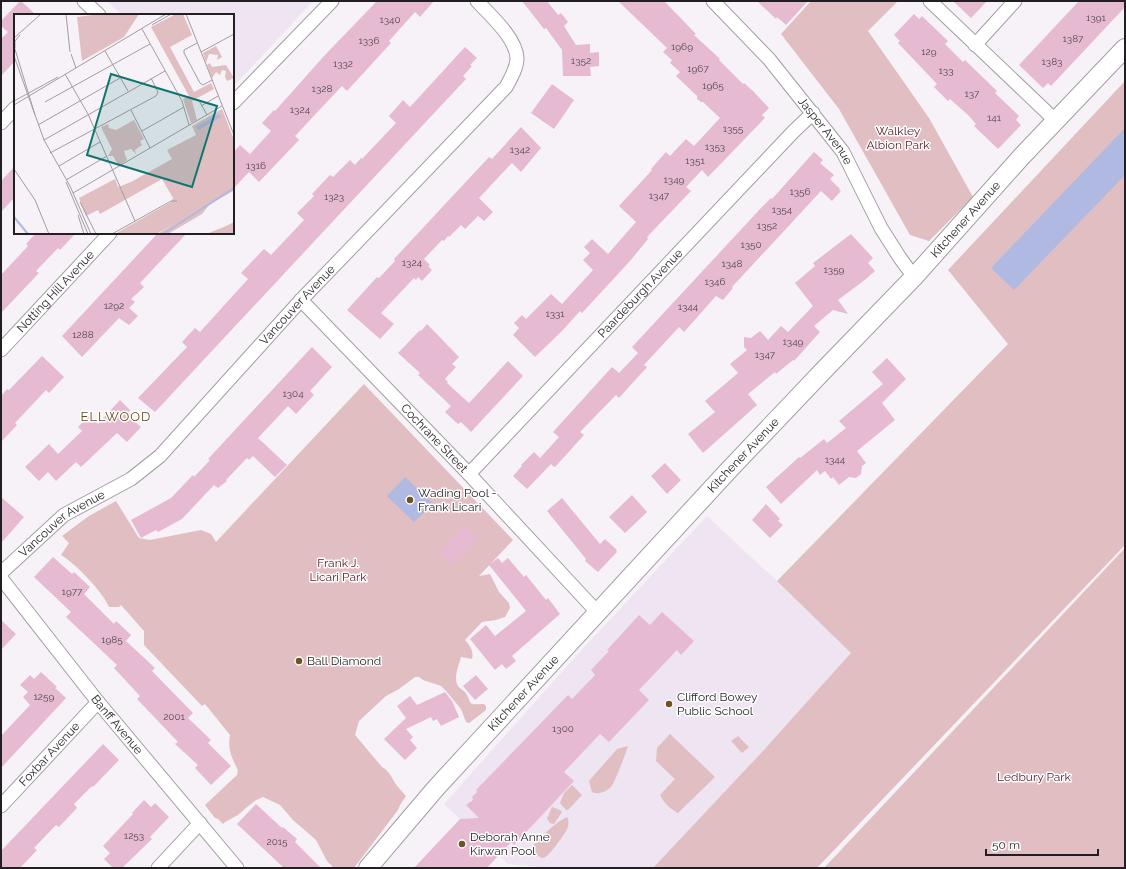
<svg xmlns="http://www.w3.org/2000/svg" width="1126" height="869" font-family="Raleway,sans-serif">
  <style>
    .built { fill: #efe4f1 }
    .green { fill: #e0bec2 }
    .water { fill: #b0b9e1 }
    .building { fill: #e6bbd2 }
    .lines { fill: none; stroke-linecap: round; stroke-linejoin: round }
    .street-casing { stroke: #a39ea4; stroke-width: 15 }
    .secondary-casing { stroke: #a39ea4; stroke-width: 20 }
    .street { stroke: #fff; stroke-width: 13 }
    .secondary { stroke: #fff; stroke-width: 18 }
    .poi-dot { fill: #6e5325; stroke: #fff; stroke-width: 1.5 }
    .labels { text-anchor: middle; dominant-baseline: central; stroke-width: 3; stroke-linejoin: round; paint-order: stroke }
    .number-label { font-size: 10px; fill: #52464e }
    .street-label { font-size: 12px; fill: #211f22; stroke: #fff }
    .park-label { font-size: 12px; fill: #5d212f; stroke: #fff }
    .poi-label { font-size: 12px; fill: #211f22; stroke: #fff; text-anchor: start }
    .neighbourhood-label { font-size: 13px; letter-spacing: 1px; fill: #684b13; stroke: #fff }
    .inset-river { fill: none; stroke: #b0b9e1; stroke-width: 2 }
    .inset-road { fill: none; stroke: #a19da2; stroke-width: 1 }
    .view { fill: #0f766e; fill-opacity: 0.15; stroke: #0f766e; stroke-width: 2 }
    .inset-edge { fill: none; stroke: #211f22; stroke-width: 2 }
  </style>
  <rect width="100%" height="100%" fill="#f7f1f8"/>
  <g class="built">
    <polygon points="107,1 313,1 233,87 233,15 122,15"/>
    <polygon points="707,516 777,581 852,653 761,753 653,868 549,868 508,864 444,804 577,655"/>
  </g>
  <g class="green">
    <polygon points="811,1 898,1 868,31 929,118 973,197 929,241 910,235 839,109 781,34"/>
    <polygon points="1125,81 1125,545 817,868 653,868 761,753 851,653 777,581 1008,344 948,270"/>
    <path d="M364,384L513,540L479,576L490,574L499,592L509,603L510,608L505,617L496,620L482,622L465,640C470,646 474,651 472,659L461,657C459,665 453,678 458,686C459,688 463,690 465,692C473,704 466,705 484,704L486,706V710L469,723L466,722L461,709L446,691L441,686L423,680L419,677H415L399,689L386,696L359,721L355,735L382,767C389,771 391,776 395,783C398,787 402,792 406,796L400,805L398,810L354,868H334L327,861L316,840L293,820L280,805L263,797C252,801 248,807 239,814C234,818 227,820 223,824L218,819L215,818L205,805L237,775L238,770C232,759 227,748 230,735L205,704L202,706L144,645V631L121,605L119,607H109C103,592 75,563 61,555L69,543L62,536L89,516L116,501L139,538L150,540L201,530L211,534L216,542Z"/>
    <polygon points="1125,548 1125,868 824,868"/>
    <path d="M670,734L715,777L678,813C669,808 665,804 660,795L675,779L656,761L657,748Z"/>
    <polygon points="738,736 749,747 742,753 731,741"/>
    <path d="M628,746C626,753 614,785 610,788C605,792 598,795 592,792L589,781L617,749Z"/>
    <polygon points="572,785 582,795 568,810 566,810 560,803 564,793"/>
    <polygon points="552,807 560,810 562,812 554,824 550,823 547,819"/>
    <path d="M567,817C569,820 569,825 567,829C565,834 548,858 543,858C540,858 535,853 532,851V847C542,836 553,824 567,817Z"/>
  </g>
  <g class="water">
    <polygon points="1125,128 1125,175 1014,290 991,268"/>
    <polygon points="405,477 433,504 414,522 387,496"/>
  </g>
  <g class="building">
    <polygon points="20,1 21,1 36,15 15,15 15,61 1,76 1,39 8,32 1,26 1,21"/>
    <polygon points="377,1 434,1 420,17 415,12 389,41 391,43 347,91 342,86 295,136 299,140 259,182 249,172 233,189 233,153 240,145 250,154 271,131 262,123 274,110 275,111 324,56"/>
    <polygon points="522,1 547,1 558,15 561,13 568,22 564,26 576,45 590,44 590,53 599,52 599,66 590,67 591,76 563,76 562,50 546,28 544,29"/>
    <polygon points="618,1 664,1 696,34 694,35 720,59 719,60 743,84 744,83 753,91 769,108 762,115 765,118 708,177 702,170 686,187 691,191 647,237 648,239 630,261 582,313 580,311 562,331 535,357 513,335 519,328 514,323 522,315 526,319 551,294 562,304 593,270 583,260 590,253 584,247 592,239 608,254 636,222 619,206 652,170 651,169 666,152 670,156 686,139 694,146 720,118 703,102 701,102 697,99 697,96 676,76 680,72 670,63 672,60 663,52 667,48"/>
    <polygon points="757,1 808,1 786,25 777,17 776,19"/>
    <polygon points="953,1 987,1 971,18"/>
    <polygon points="1079,1 1125,1 1125,7 1051,86 1048,83 1043,88 1019,65"/>
    <polygon points="914,14 919,19 922,16 948,41 945,44 963,62 965,60 997,91 995,93 1019,116 1016,120 1021,125 998,149 974,126 976,124 968,115 950,99 948,101 934,87 937,84 898,43 900,41 894,35"/>
    <polygon points="465,47 477,58 470,65 472,66 463,76 466,79 337,217 155,412 138,398 187,347 182,342 195,328 200,332 248,279 241,273 264,249 271,255 304,220 297,213 314,196 312,194 330,175 333,177 350,160 355,165 361,158 362,159 396,123 389,116 403,100 410,107"/>
    <polygon points="552,84 574,100 554,129 531,113"/>
    <polygon points="521,127 541,148 521,172 512,163 479,198 493,212 484,221 478,216 465,229 461,225 449,237 448,236 444,241 442,240 424,259 430,265 428,266 432,270 422,281 418,277 416,280 414,278 381,313 394,324 380,339 347,310 377,277 379,278 395,261 394,259 489,157 492,159"/>
    <polygon points="814,152 823,160 820,163 834,175 830,179 840,189 839,190 841,191 832,201 821,191 732,287 733,288 723,300 716,296 684,332 679,327 644,365 647,367 619,398 616,395 580,432 584,435 556,466 554,467 551,464 527,489 513,476 522,466 521,465 534,452 540,458 559,437 553,432 612,367 619,373 638,353 632,347 761,208 771,198 772,199"/>
    <polygon points="15,166 15,197 1,212 1,181"/>
    <polygon points="36,233 76,233 60,250 58,248 36,271 39,273 1,313 1,275 28,246 26,244"/>
    <polygon points="158,233 187,233 140,283 144,287 131,299 135,302 129,308 138,316 129,325 119,318 82,357 62,336"/>
    <polygon points="851,234 873,258 868,263 875,271 866,279 838,300 848,314 833,310 814,326 820,332 794,361 793,360 776,374 775,372 748,394 757,405 703,453 688,434 715,412 705,401 738,373 730,364 747,350 744,347 744,337 751,338 760,331 768,340 781,326 788,332 813,306 795,283 815,266 813,263"/>
    <polygon points="427,324 459,357 452,364 456,367 445,379 448,382 447,383 469,403 508,361 523,376 471,432 461,422 458,424 445,412 451,406 418,375 420,373 398,353 420,330 421,331"/>
    <polygon points="312,347 332,367 310,391 314,395 296,414 288,406 258,438 287,465 275,477 253,456 249,460 247,458 226,480 227,481 218,488 214,485 182,519 158,532 156,530 141,538 131,520 171,498 193,475 194,477 210,460 208,459"/>
    <polygon points="42,356 64,377 49,393 46,390 15,423 17,425 1,442 1,396 7,389 9,390"/>
    <polygon points="887,358 906,379 882,403 895,420 857,451 866,463 862,466 861,474 856,478 849,477 839,485 833,477 831,479 825,471 820,475 817,470 781,504 766,487 799,457 800,458 824,439 827,443 846,428 839,421 883,384 872,372"/>
    <polygon points="120,400 130,410 127,415 141,427 127,442 117,433 81,467 76,462 56,481 48,472 39,481 25,467 49,444 58,454 82,431 78,427 90,415 98,424"/>
    <polygon points="665,463 681,480 667,494 651,476"/>
    <polygon points="632,495 647,512 625,533 609,517"/>
    <polygon points="1,497 24,517 1,543"/>
    <polygon points="562,498 600,544 605,539 617,550 616,551 617,552 598,572 585,561 586,559 547,511"/>
    <polygon points="766,504 780,519 778,521 783,525 770,538 752,520"/>
    <polygon points="464,526 478,539 453,565 439,552"/>
    <polygon points="53,557 72,574 74,572 90,587 84,594 114,624 116,621 131,635 126,641 155,668 152,671 193,713 188,718 211,740 208,743 231,766 211,785 195,768 198,765 175,744 178,742 137,699 140,696 114,668 117,665 66,617 71,612 34,577"/>
    <polygon points="498,558 502,563 508,558 524,577 526,575 546,600 548,598 560,614 512,656 516,661 506,669 502,664 495,670 470,639 486,625 495,636 526,611 489,565"/>
    <polygon points="662,612 694,641 681,655 677,650 639,690 649,700 609,742 600,734 564,772 574,781 514,845 511,842 487,868 414,868 460,819 479,818 466,805 473,800 472,797 477,792 476,790 568,695 572,699 595,675 591,670 609,651 607,650 639,615 650,625"/>
    <polygon points="1,620 16,634 1,650"/>
    <polygon points="41,672 57,687 55,688 66,698 1,768 1,736 30,705 23,697 28,692 20,685 30,675 34,679"/>
    <polygon points="476,675 488,689 475,700 463,686"/>
    <polygon points="445,692 452,701 459,717 441,726 437,719 433,721 431,717 406,729 413,737 410,740 417,748 405,760 384,739 406,718 397,706 410,696 417,705"/>
    <polygon points="103,744 119,760 93,787 92,786 74,804 77,808 59,827 56,825 34,848 37,850 20,868 1,868 1,851"/>
    <polygon points="144,800 151,807 155,803 169,817 150,837 152,839 122,868 113,868 104,859 110,853 103,846 133,814 132,813"/>
    <polygon points="256,804 282,828 283,827 297,839 295,842 321,868 284,868 237,824"/>
  </g>
  <g class="lines">
    <defs>
      <g id="street">
        <polyline points="84,1 99,15"/>
        <path id="s1" d="M713,1L769,59L843,152L881,228L900,258L914,277"/>
        <polyline points="930,1 1056,121"/>
        <polyline points="975,45 1015,1"/>
        <polyline points="233,103 332,1"/>
        <polyline points="1,123 15,108"/>
        <path id="s2" d="M301,300L469,474L598,613"/>
        <path id="s3" d="M1,350L110,233"/>
        <path id="s4" d="M469,474L794,131L813,113"/>
        <path id="s5" d="M1,573L64,515L131,479L160,456L301,300L506,87C511,78 517,68 517,58C516,38 490,15 477,1"/>
        <path id="s6" d="M1,578L98,702L237,868"/>
        <path id="s7" d="M1,806L98,702"/>
        <polyline points="158,868 200,823"/>
      </g>
      <g id="secondary">
        <path id="s8" d="M368,868L436,788L727,472L822,372L914,277L1023,155L1125,48"/>
      </g>
    </defs>
    <use href="#street" class="street-casing"/>
    <use href="#secondary" class="secondary-casing"/>
    <use href="#street" class="street"/>
    <use href="#secondary" class="secondary"/>
  </g>
  <g class="poi-dot">
    <circle cx="410" cy="500" r="4"/>
    <circle cx="299" cy="661" r="4"/>
    <circle cx="669" cy="704" r="4"/>
    <circle cx="462" cy="844" r="4"/>
  </g>
  <g class="labels">
    <g class="number-label">
      <text x="1096" y="17">1391</text>
      <text x="390" y="19">1340</text>
      <text x="1073" y="38">1387</text>
      <text x="369" y="40">1336</text>
      <text x="682" y="46">1969</text>
      <text x="929" y="51">129</text>
      <text x="581" y="60">1352</text>
      <text x="1052" y="61">1383</text>
      <text x="343" y="63">1332</text>
      <text x="698" y="68">1967</text>
      <text x="946" y="70">133</text>
      <text x="713" y="85">1965</text>
      <text x="322" y="88">1328</text>
      <text x="972" y="93">137</text>
      <text x="300" y="109">1324</text>
      <text x="994" y="117">141</text>
      <text x="733" y="128">1355</text>
      <text x="715" y="146">1353</text>
      <text x="520" y="149">1342</text>
      <text x="695" y="160">1351</text>
      <text x="256" y="165">1316</text>
      <text x="674" y="179">1349</text>
      <text x="800" y="191">1356</text>
      <text x="659" y="195">1347</text>
      <text x="334" y="196">1323</text>
      <text x="782" y="209">1354</text>
      <text x="767" y="225">1352</text>
      <text x="751" y="244">1350</text>
      <text x="412" y="262">1324</text>
      <text x="732" y="263">1348</text>
      <text x="834" y="269">1359</text>
      <text x="715" y="281">1346</text>
      <text x="114" y="305">1292</text>
      <text x="688" y="306">1344</text>
      <text x="555" y="313">1331</text>
      <text x="83" y="334">1288</text>
      <text x="793" y="341">1349</text>
      <text x="765" y="354">1347</text>
      <text x="293" y="393">1304</text>
      <text x="835" y="459">1344</text>
      <text x="72" y="591">1977</text>
      <text x="112" y="639">1985</text>
      <text x="44" y="696">1259</text>
      <text x="174" y="716">2001</text>
      <text x="563" y="728">1300</text>
      <text x="134" y="835">1253</text>
      <text x="277" y="841">2015</text>
    </g>
    <g class="street-label">
      <text stroke="none"><textPath href="#s1" startOffset="172">Jasper Avenue</textPath></text>
      <text stroke="none"><textPath href="#s8" startOffset="882">Kitchener Avenue</textPath></text>
      <text stroke="none"><textPath href="#s3" startOffset="80">Notting Hill Avenue</textPath></text>
      <text stroke="none"><textPath href="#s4" startOffset="249">Paardeburgh Avenue</textPath></text>
      <text stroke="none"><textPath href="#s5" startOffset="403">Vancouver Avenue</textPath></text>
      <text stroke="none"><textPath href="#s2" startOffset="192">Cochrane Street</textPath></text>
      <text stroke="none"><textPath href="#s8" startOffset="558">Kitchener Avenue</textPath></text>
      <text stroke="none"><textPath href="#s5" startOffset="79">Vancouver Avenue</textPath></text>
      <text stroke="none"><textPath href="#s8" startOffset="234">Kitchener Avenue</textPath></text>
      <text stroke="none"><textPath href="#s6" startOffset="187">Banff Avenue</textPath></text>
      <text stroke="none"><textPath href="#s7" startOffset="71">Foxbar Avenue</textPath></text>
    </g>
    <g class="park-label">
      <text x="898" y="131">Walkley<tspan x="898" dy="14">Albion Park</tspan></text>
      <text x="338" y="563">Frank J.<tspan x="338" dy="14">Licari Park</tspan></text>
      <text x="1034" y="777">Ledbury Park</text>
    </g>
    <g class="poi-label">
      <text x="418" y="493">Wading Pool -<tspan x="418" dy="14">Frank Licari</tspan></text>
      <text x="307" y="661">Ball Diamond</text>
      <text x="677" y="697">Clifford Bowey<tspan x="677" dy="14">Public School</tspan></text>
      <text x="470" y="837">Deborah Anne<tspan x="470" dy="14">Kirwan Pool</tspan></text>
    </g>
    <g class="neighbourhood-label">
      <text x="116" y="416">ELLWOOD</text>
    </g>
  </g>
  <g transform="translate(14 14)">
    <rect width="220" height="220" fill="#f7f1f8"/>
    <path d="M87,0H125L110,23L68,47L63,3ZM162,0H169L178,21L156,33L180,78L197,69L200,75L178,87L183,106L177,109L169,85L175,82L137,13ZM202,32L208,43L203,46L204,41L195,40L192,49L189,39ZM196,49L198,53L212,51L220,64L213,67L211,63L212,57L208,56L206,61L202,58L198,64L193,51ZM208,95L220,126L219,177L195,191L188,200L154,220H143L161,210L142,220H101L157,188L159,184L148,165L86,200L84,196L72,202L65,184L101,165L104,173L117,168L158,145L153,136L182,121L178,112ZM120,106L130,125L126,127L128,131L121,136L122,140L117,135L110,137L113,146L105,152L99,142H94L98,135L87,113L94,110L95,114L102,116ZM220,208V220H192L210,213Z" fill="#e0bec2"/>
    <path d="M205,100L207,103L184,116L182,113Z" fill="#b0b9e1"/>
    <path class="inset-river" d="M0,203L14,220M149,220L220,174"/>
    <path class="inset-road" d="M52,0L56,38M172,0L220,121M138,11L157,0M128,15L168,87L175,111M0,24L27,0M183,29L170,36V39L186,69L189,71L198,66M0,32L21,101M1,34V27L6,21M91,37L114,77M187,38L220,20M57,40L62,54M0,42L30,126L56,172L77,220M51,60L74,100L121,207M184,85L193,101M0,87L44,63M31,88L136,30M0,91L152,0M187,92L204,82M117,96L136,134M24,111L106,64M128,117L170,93M30,126L151,57M36,139L142,82L144,78L137,64M45,152L86,128M0,155L21,186L35,220M52,166L93,142M52,168L74,220M59,179L208,92M66,188L82,220M64,201L70,220M98,220L157,187H163"/>
    <path class="view" d="M97,60L203,92L178,173L73,141Z"/>
    <rect width="220" height="220" class="inset-edge"/>
  </g>
  <rect width="1126" height="869" fill="none" stroke="#211f22" stroke-width="4"/>
  <path d="M986 849v6h112v-6" fill="none" stroke="#211f22" stroke-width="2"/>
  <text x="992" y="849" font-size="12" fill="#211f22" stroke="#ffffff" stroke-width="3" paint-order="stroke">50 m</text>
</svg>
